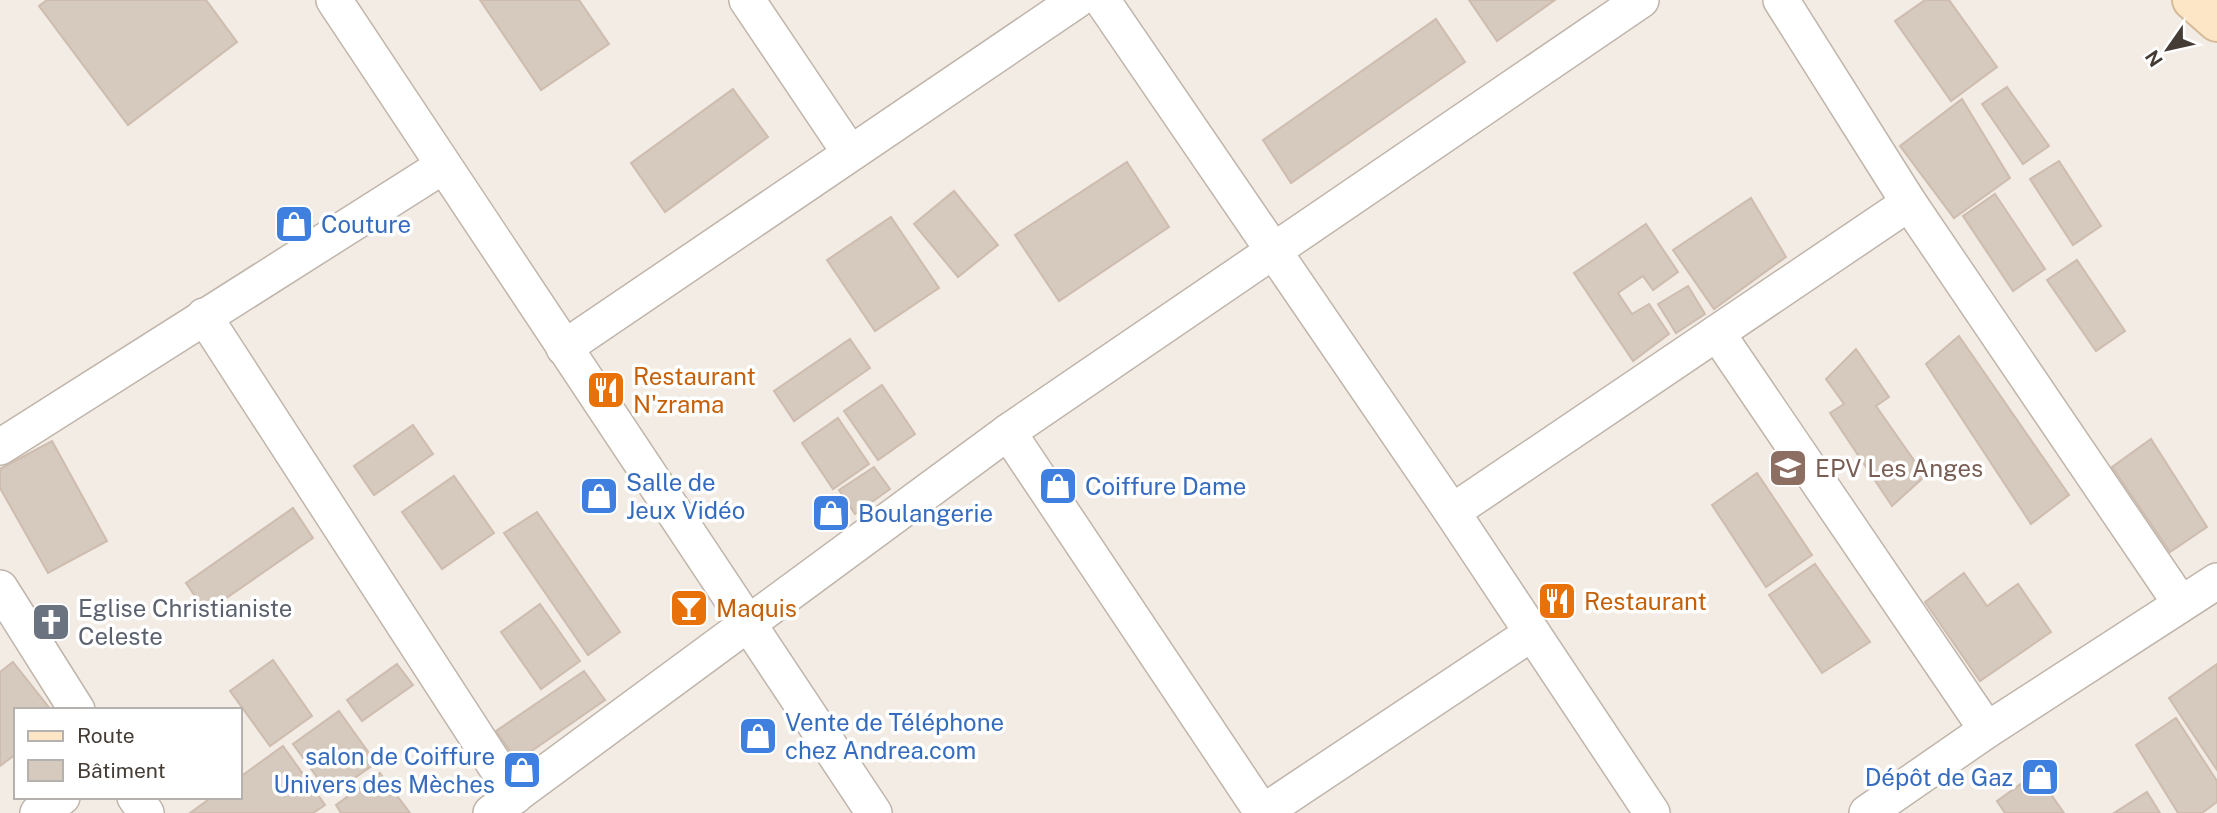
<svg xmlns="http://www.w3.org/2000/svg" width="2217" height="813" font-family="'Public Sans',sans-serif">
  <style>
    .building { fill: #d6c9be; stroke: #cebcaf; stroke-width: 2 }
    .lines { fill: none; stroke-linecap: round; stroke-linejoin: round }
    .street-casing { stroke: #c0b5ab; stroke-width: 38 }
    .secondary-casing { stroke: #d4ba98; stroke-width: 42 }
    .street { stroke: #fff; stroke-width: 35 }
    .secondary { stroke: #fde6c5; stroke-width: 38 }
    .labels { text-anchor: middle; dominant-baseline: central; stroke-width: 7; stroke-linejoin: round; paint-order: stroke }
    .shop-label { font-size: 24px; fill: #366cbe; stroke: #fff; text-anchor: start }
    .food-label { font-size: 24px; fill: #c56008; stroke: #fff; text-anchor: start }
    .education-label { font-size: 24px; fill: #785e54; stroke: #fff; text-anchor: start }
    .worship-label { font-size: 24px; fill: #5b616d; stroke: #fff; text-anchor: start }
  </style>
  <rect width="100%" height="100%" fill="#f2ece5"/>
  <g class="building">
    <polygon points="47,0 206,0 237,42 128,125 39,6"/>
    <polygon points="480,0 579,0 609,44 541,90"/>
    <polygon points="1469,0 1555,0 1497,41"/>
    <polygon points="1925,0 1949,0 1997,67 1951,101 1895,21"/>
    <polygon points="1436,19 1465,62 1291,183 1263,140"/>
    <polygon points="2007,87 2049,146 2023,164 1982,104"/>
    <polygon points="733,89 768,137 665,212 631,163"/>
    <polygon points="1962,99 2010,178 1954,218 1900,146"/>
    <polygon points="2059,161 2101,226 2073,245 2030,179"/>
    <polygon points="1127,162 1169,227 1059,301 1015,235"/>
    <polygon points="954,191 998,245 958,277 914,224"/>
    <polygon points="1995,194 2045,269 2013,291 1963,216"/>
    <polygon points="1751,198 1786,257 1714,309 1673,250"/>
    <polygon points="891,217 939,288 875,331 827,260"/>
    <polygon points="1646,224 1678,272 1653,290 1643,276 1618,293 1632,314 1649,304 1669,334 1633,361 1574,273"/>
    <polygon points="2077,260 2125,331 2096,351 2047,280"/>
    <polygon points="1688,286 1705,314 1676,333 1658,304"/>
    <polygon points="1959,336 2069,495 2031,524 1926,364"/>
    <polygon points="850,339 870,368 794,421 774,391"/>
    <polygon points="1856,349 1889,397 1876,406 1925,476 1892,506 1830,413 1844,404 1826,379"/>
    <polygon points="882,385 915,434 878,460 844,411"/>
    <polygon points="838,418 869,464 833,489 802,443"/>
    <polygon points="413,425 433,454 374,495 354,466"/>
    <polygon points="2151,439 2207,527 2170,552 2112,467"/>
    <polygon points="52,441 107,541 48,573 0,488 0,469"/>
    <polygon points="874,467 890,489 855,514 839,490"/>
    <polygon points="1757,473 1812,555 1766,587 1712,505"/>
    <polygon points="454,476 494,533 442,569 402,512"/>
    <polygon points="293,508 313,538 206,612 186,583"/>
    <polygon points="537,512 620,632 588,655 504,533"/>
    <polygon points="1815,564 1870,642 1822,673 1769,595"/>
    <polygon points="1964,573 1987,606 2018,584 2051,632 1980,681 1925,602"/>
    <polygon points="540,604 580,661 541,689 501,632"/>
    <polygon points="273,660 312,716 270,746 230,691"/>
    <polygon points="13,662 51,710 16,710 16,754 0,766 0,672"/>
    <polygon points="397,664 413,685 362,721 347,700"/>
    <polygon points="2217,664 2217,770 2169,698"/>
    <polygon points="584,671 605,700 517,761 496,731"/>
    <polygon points="339,711 376,763 330,795 293,744"/>
    <polygon points="2176,718 2217,781 2217,802 2202,813 2178,813 2136,745"/>
    <polygon points="283,746 325,805 313,813 190,813 212,797 240,797 240,777"/>
    <polygon points="380,773 410,813 341,813 336,805"/>
    <polygon points="2036,773 2064,813 2005,813 1997,801"/>
    <polygon points="2147,792 2160,813 2114,813"/>
  </g>
  <g class="lines">
    <defs>
      <g id="street">
        <polyline points="334,0 874,813"/>
        <polyline points="747,0 850,153"/>
        <polyline points="1102,0 1452,512 1652,813"/>
        <polyline points="1781,0 1909,203 2181,604"/>
        <polyline points="204,316 515,796"/>
        <polyline points="1717,333 1987,730"/>
        <polyline points="564,348 1077,0"/>
        <polyline points="1008,432 1262,812"/>
        <polyline points="0,447 443,166"/>
        <polyline points="1452,512 1909,203"/>
        <polyline points="0,588 77,710"/>
        <polyline points="135,797 146,813"/>
        <polyline points="38,813 62,797"/>
        <polyline points="491,813 1008,432 1641,0"/>
        <polyline points="1262,813 1532,633"/>
        <polyline points="1867,813 1987,730 2217,581"/>
      </g>
      <polyline id="secondary" points="2192,0 2217,22"/>
    </defs>
    <use href="#street" class="street-casing"/>
    <use href="#secondary" class="secondary-casing"/>
    <use href="#street" class="street"/>
    <use href="#secondary" class="secondary"/>
  </g>
  <defs>
    <symbol id="shop-square" viewBox="-11 -11 22 22"><rect x="-9" y="-9" width="18" height="18" rx="4" fill="#3f7fe0" stroke="#fff"/><path d="M-5-2.5h2.3a2.7 3.5 0 0 1 5.4 0H5L5.5 6h-11ZM-1.5-2.5h3a1.5 2.3 0 0 0-3 0Z" fill="#fff"/></symbol>
    <symbol id="restaurant-square" viewBox="-11 -11 22 22"><rect x="-9" y="-9" width="18" height="18" rx="4" fill="#e8710a" stroke="#fff"/><path d="M-5-6h1v4h1v-4h1v4h1v-4h1v5L-1.5 .5V6h-2V.5L-5-1ZM5-6V6H3V1.5H1.5Q1.5-4 5-6Z" fill="#fff"/></symbol>
    <symbol id="school-square" viewBox="-11 -11 22 22"><rect x="-9" y="-9" width="18" height="18" rx="4" fill="#8d6e63" stroke="#fff"/><path d="M0-5L7-2L0 1L-7-2ZM-4 1L0 2.5L4 1V4Q0 6-4 4Z" fill="#fff"/></symbol>
    <symbol id="bar-square" viewBox="-11 -11 22 22"><rect x="-9" y="-9" width="18" height="18" rx="4" fill="#e8710a" stroke="#fff"/><path d="M-6-5H6L.8 .8V4.5H3.5V6h-7V4.5H-.8V.8Z" fill="#fff"/></symbol>
    <symbol id="church-square" viewBox="-11 -11 22 22"><rect x="-9" y="-9" width="18" height="18" rx="4" fill="#6b7280" stroke="#fff"/><path d="M-1.2-6h2.4v3.5h3.3v2.4h-3.3V6h-2.4V-.1h-3.3v-2.4h3.3Z" fill="#fff"/></symbol>
  </defs>
  <g fill-rule="evenodd">
    <use href="#shop-square" x="272" y="202" width="44" height="44"/>
    <use href="#restaurant-square" x="584" y="368" width="44" height="44"/>
    <use href="#school-square" x="1766" y="446" width="44" height="44"/>
    <use href="#shop-square" x="1036" y="464" width="44" height="44"/>
    <use href="#shop-square" x="577" y="474" width="44" height="44"/>
    <use href="#shop-square" x="809" y="491" width="44" height="44"/>
    <use href="#restaurant-square" x="1535" y="579" width="44" height="44"/>
    <use href="#bar-square" x="667" y="586" width="44" height="44"/>
    <use href="#church-square" x="29" y="600" width="44" height="44"/>
    <use href="#shop-square" x="736" y="714" width="44" height="44"/>
    <use href="#shop-square" x="500" y="748" width="44" height="44"/>
    <use href="#shop-square" x="2018" y="755" width="44" height="44"/>
  </g>
  <g class="labels">
    <g class="shop-label">
      <text x="321" y="224">Couture</text>
      <text x="626" y="482">Salle de<tspan x="626" dy="28">Jeux Vidéo</tspan></text>
      <text x="1085" y="486">Coiffure Dame</text>
      <text x="858" y="513">Boulangerie</text>
      <text x="785" y="722">Vente de Téléphone<tspan x="785" dy="28">chez Andrea.com</tspan></text>
      <text x="495" y="756" text-anchor="end">salon de Coiffure<tspan x="495" dy="28">Univers des Mèches</tspan></text>
      <text x="2013" y="777" text-anchor="end">Dépôt de Gaz</text>
    </g>
    <g class="food-label">
      <text x="633" y="376">Restaurant<tspan x="633" dy="28">N'zrama</tspan></text>
      <text x="1584" y="601">Restaurant</text>
      <text x="716" y="608">Maquis</text>
    </g>
    <g class="education-label">
      <text x="1815" y="468">EPV Les Anges</text>
    </g>
    <g class="worship-label">
      <text x="78" y="608">Eglise Christianiste<tspan x="78" dy="28">Celeste</tspan></text>
    </g>
  </g>
  <rect x="14" y="708" width="228" height="91" fill="#ffffff" stroke="#b4b1ae" stroke-width="2"/>
  <rect x="28" y="731" width="35" height="10" fill="#fde6c5" stroke="#b4b1ae" stroke-width="2"/>
  <text x="77" y="743" font-size="21" fill="#443c35">Route</text>
  <rect x="28" y="760" width="35" height="21" fill="#d6c9be" stroke="#b4b1ae" stroke-width="2"/>
  <text x="77" y="778" font-size="21" fill="#443c35">Bâtiment</text>
  <g transform="translate(2168 49) rotate(236)" stroke="#ffffff" stroke-width="5" paint-order="stroke">
  <path d="M0-5L12 26L0 18L-12 26Z" fill="#443c35"/>
  <text y="-10" font-size="19" font-weight="bold" text-anchor="middle" fill="#443c35">N</text>
  </g>
</svg>
